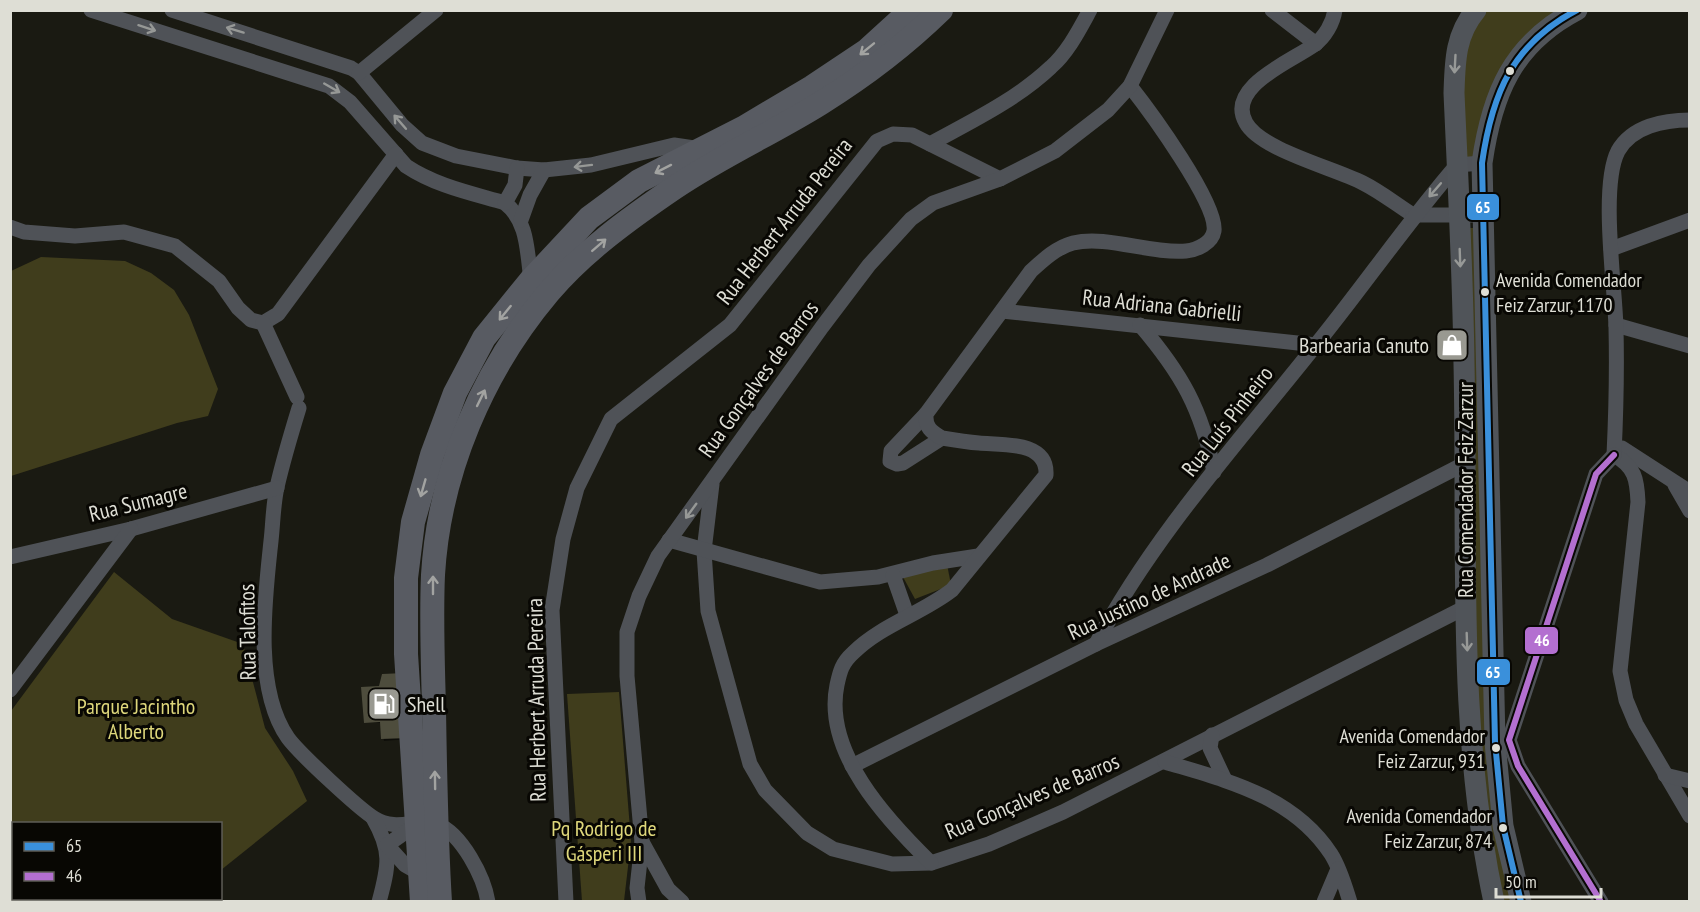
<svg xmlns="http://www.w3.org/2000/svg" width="1700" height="912" font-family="'PT Sans Narrow',sans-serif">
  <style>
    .green { fill: #403d1c }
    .shadow { fill: #0007 }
    .building { fill: #4e4d3d }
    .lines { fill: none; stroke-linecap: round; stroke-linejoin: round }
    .street { stroke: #4f5257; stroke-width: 15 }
    .secondary { stroke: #505459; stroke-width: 21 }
    .primary { stroke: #585b62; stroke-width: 24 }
    .bus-1-casing { stroke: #080703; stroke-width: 10 }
    .bus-2-casing { stroke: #080703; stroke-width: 10 }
    .bus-1 { stroke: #3a90db; stroke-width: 6 }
    .bus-2 { stroke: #b36fd0; stroke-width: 6 }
    .oneway { stroke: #969896 }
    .oneway2 { stroke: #a2a3a1 }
    .oneway3 { stroke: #979997 }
    .bus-dot { fill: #deded5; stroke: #080703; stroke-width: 2 }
    .labels { text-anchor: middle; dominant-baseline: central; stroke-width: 6; stroke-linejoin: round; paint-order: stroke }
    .bus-label { font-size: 20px; fill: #deded5; stroke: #080703; text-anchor: end }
    .street-label { font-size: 22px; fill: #deded5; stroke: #080703 }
    .poi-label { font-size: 22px; fill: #deded5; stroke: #080703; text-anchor: end }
    .park-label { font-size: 22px; fill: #ded77b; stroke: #080703 }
    .line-badge { stroke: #080703; stroke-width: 2 }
    .badge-label { font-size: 16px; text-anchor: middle; font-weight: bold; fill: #fff }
  </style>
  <rect width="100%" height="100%" fill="#1a1a12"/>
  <g class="green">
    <path d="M1487,11H1569L1517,49L1476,158H1462C1461,105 1448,51 1487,11Z"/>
    <polygon points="1465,228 1477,228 1483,593 1517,901 1500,901 1477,725"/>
    <polygon points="41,257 125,261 151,273 174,290 189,315 218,389 208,416 177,423 11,476 11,271"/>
    <polygon points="947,564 951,585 915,599 903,577"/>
    <polygon points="114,572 172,619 243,644 265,728 293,771 307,801 221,870 220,824 14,824 14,898 186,899 182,902 11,901 11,711"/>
    <polygon points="619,692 631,841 624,901 582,901 567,694"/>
  </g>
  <polygon class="shadow" points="381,687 409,739 384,741 381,723 365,722"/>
  <polygon class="building" points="405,673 409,738 381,739 380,722 364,723 361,687 379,686 382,674"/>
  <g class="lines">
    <g class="street">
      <path d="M91,10L329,86L350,102L406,166C436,186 471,193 505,203C528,221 527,252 531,280"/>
      <polyline points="172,10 351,68 359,73 402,125 422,143 456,156 517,168 544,170 591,165 674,145 701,149"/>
      <polyline points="1272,10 1316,44"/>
      <path d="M1335,10C1333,23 1325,37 1314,45C1292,61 1225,87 1246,123C1261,150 1334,168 1363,183C1381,192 1397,205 1413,215"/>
      <polyline points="359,73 436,10"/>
      <path d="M930,144C972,121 1016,100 1051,67C1068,52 1079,30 1090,10"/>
      <polyline points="505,203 515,185 517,168"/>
      <polyline points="1413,215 1483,215"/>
      <polyline points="521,220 530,195 544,170"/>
      <polyline points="10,227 24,232 75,236 124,232 175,246 219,281 238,308 251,320 263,323 278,314 396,154"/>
      <polyline points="1611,249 1690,220"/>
      <polyline points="1002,311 1316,345"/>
      <polyline points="263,323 297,397"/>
      <path d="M1140,325C1181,373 1202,409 1214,472"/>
      <polyline points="1616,325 1690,346"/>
      <path d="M299,408C291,434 283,461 277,487C273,505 273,524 271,541C265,598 253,688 288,738C299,753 358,808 374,818C398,833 416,817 437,824C462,834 484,877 488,902"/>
      <polyline points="926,414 891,451 890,461 897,464 903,463 942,438"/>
      <polyline points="1622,448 1690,492"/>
      <path d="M1614,455C1635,467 1637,479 1638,502L1620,671L1626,700L1636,724L1690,816"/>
      <path d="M1614,455C1616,413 1617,370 1616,328C1615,286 1600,186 1618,151C1632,126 1664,120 1690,120"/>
      <polyline points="712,484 704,551 708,611 750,764 765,790 807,833 833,849 892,864 931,863 989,844 1063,812 1466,607"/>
      <polyline points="1675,485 1690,511"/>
      <polyline points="669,540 820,582 878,577 933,563 978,556"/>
      <polyline points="10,557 131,529 277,488"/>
      <polyline points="893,575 907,615"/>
      <path d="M1096,644C1152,538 1236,445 1311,351C1361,290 1405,225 1457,165L1482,163"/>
      <polyline points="10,690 131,529"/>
      <polyline points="1212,735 1210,748 1224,778"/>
      <path d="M1165,762C1228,781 1293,796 1331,854C1340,868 1345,886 1350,902"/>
      <polyline points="852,766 1096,644 1267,565 1464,464"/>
      <polyline points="1665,775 1690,781"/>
      <path d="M373,818C392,851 389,865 379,902"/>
      <polyline points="414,826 387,845 405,865 419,873"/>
      <polyline points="642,842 668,889 682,902"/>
      <path d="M931,863C887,820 823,752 837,685C840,671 842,663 853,653C881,625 921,614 952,590L1046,475C1048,441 1003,445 979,443C966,442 954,440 942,438C931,432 925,427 926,414L1031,271C1043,260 1057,247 1073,243C1107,235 1150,254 1186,251C1197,250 1212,243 1214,231C1218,204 1149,110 1130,86"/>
      <polyline points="566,902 552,610 563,539 577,488 611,419 730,325 877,141 893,134 912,135 1000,179"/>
      <polyline points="639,902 637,888 642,842 627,676 627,632 639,596 658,556 822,327 869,265 911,219 933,203 1000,179 1055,151 1108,110 1130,86 1167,10"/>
      <polyline points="1324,902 1338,869"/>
      <polyline points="1601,902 1518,766 1509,740 1596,474 1614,455"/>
    </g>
    <g class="secondary">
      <path d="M1476,10C1455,35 1455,62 1454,93C1458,183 1463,274 1464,364C1468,544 1456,725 1494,902"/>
      <path d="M1521,902L1503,826L1495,742L1482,163C1492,94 1512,44 1577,10"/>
    </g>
    <g class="primary">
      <polyline points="422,902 406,654 406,578 413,522 432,455 455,393 484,338 531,280 589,218 639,181 743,128 812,87 866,51 911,10"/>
      <path d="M440,902C436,838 435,774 434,710C433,665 431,619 433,575C439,472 483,370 549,292C584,251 630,218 674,188C721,156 773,133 821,103C863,77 905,45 941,10"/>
    </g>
    <defs>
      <path id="bus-1" d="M1521,902L1503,826L1495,742L1482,163C1492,94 1512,44 1577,10"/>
      <polyline id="bus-2" points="1601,902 1518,766 1509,740 1596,474 1614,455"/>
    </defs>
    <use href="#bus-1" class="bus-1-casing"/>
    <use href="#bus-2" class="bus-2-casing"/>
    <use href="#bus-1" class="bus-1"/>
    <use href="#bus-2" class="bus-2"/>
  </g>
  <defs><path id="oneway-shaft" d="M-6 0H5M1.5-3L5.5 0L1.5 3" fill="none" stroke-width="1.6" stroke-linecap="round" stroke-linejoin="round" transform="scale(1.5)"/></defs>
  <g class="oneway">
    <use href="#oneway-shaft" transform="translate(147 28) rotate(18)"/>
    <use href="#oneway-shaft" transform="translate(235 30) rotate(-163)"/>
    <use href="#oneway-shaft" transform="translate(332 88) rotate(30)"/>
    <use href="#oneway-shaft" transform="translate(400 122) rotate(-131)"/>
    <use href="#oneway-shaft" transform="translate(583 166) rotate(173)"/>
    <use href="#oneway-shaft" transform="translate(1435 190) rotate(131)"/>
    <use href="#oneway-shaft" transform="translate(691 511) rotate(126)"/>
  </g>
  <g class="oneway2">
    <use href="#oneway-shaft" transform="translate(867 49) rotate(141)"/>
    <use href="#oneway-shaft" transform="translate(663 169) rotate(153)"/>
    <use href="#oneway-shaft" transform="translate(599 245) rotate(-41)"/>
    <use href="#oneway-shaft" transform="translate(505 313) rotate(129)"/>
    <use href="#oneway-shaft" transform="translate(481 398) rotate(-64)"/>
    <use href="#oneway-shaft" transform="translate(423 488) rotate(106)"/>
    <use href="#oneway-shaft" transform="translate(433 585) rotate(-90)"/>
    <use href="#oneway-shaft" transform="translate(435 780) rotate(-91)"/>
  </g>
  <g class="oneway3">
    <use href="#oneway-shaft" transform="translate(1455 64) rotate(93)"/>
    <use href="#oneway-shaft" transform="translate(1460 258) rotate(88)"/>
    <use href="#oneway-shaft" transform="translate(1467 642) rotate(88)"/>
  </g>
  <defs>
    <symbol id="shop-square" viewBox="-11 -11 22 22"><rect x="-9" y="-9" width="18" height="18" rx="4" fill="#999991" stroke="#080703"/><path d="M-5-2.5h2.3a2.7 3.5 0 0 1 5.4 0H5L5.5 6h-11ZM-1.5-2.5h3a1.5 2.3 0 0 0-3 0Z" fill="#fff"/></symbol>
    <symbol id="fuel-square" viewBox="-11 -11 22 22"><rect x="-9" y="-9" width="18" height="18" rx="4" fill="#999991" stroke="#080703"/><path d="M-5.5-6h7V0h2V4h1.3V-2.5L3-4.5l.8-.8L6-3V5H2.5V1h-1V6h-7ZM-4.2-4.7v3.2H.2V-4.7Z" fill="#fff"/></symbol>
  </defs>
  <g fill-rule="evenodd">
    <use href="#shop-square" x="1433" y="326" width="38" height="38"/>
    <use href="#fuel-square" x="365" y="685" width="38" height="38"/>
  </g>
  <g class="bus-dot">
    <circle cx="1510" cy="71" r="5"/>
    <circle cx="1485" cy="292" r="5"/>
    <circle cx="1496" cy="748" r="5"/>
    <circle cx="1503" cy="828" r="5"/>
  </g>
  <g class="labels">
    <g class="bus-label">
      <text x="1496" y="280" text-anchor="start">Avenida Comendador<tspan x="1496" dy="25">Feiz Zarzur, 1170</tspan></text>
      <text x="1485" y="736">Avenida Comendador<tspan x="1485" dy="25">Feiz Zarzur, 931</tspan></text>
      <text x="1492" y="816">Avenida Comendador<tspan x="1492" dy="25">Feiz Zarzur, 874</tspan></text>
    </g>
    <g class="street-label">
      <text transform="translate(784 221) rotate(-52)">Rua Herbert Arruda Pereira</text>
      <text transform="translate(1162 305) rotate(6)">Rua Adriana Gabrielli</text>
      <text transform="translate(758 379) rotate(-54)">Rua Gonçalves de Barros</text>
      <text transform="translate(1227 421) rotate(-52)">Rua Luís Pinheiro</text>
      <text transform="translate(1465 490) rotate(-90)">Rua Comendador Feiz Zarzur</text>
      <text transform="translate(138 502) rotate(-14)">Rua Sumagre</text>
      <text transform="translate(1149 596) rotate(-25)">Rua Justino de Andrade</text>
      <text transform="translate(247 632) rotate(-91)">Rua Talofitos</text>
      <text transform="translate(536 700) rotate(-91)">Rua Herbert Arruda Pereira</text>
      <text transform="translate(1032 796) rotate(-23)">Rua Gonçalves de Barros</text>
    </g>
    <g class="poi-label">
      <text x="1429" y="345">Barbearia Canuto</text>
      <text x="407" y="704" text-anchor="start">Shell</text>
    </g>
    <g class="park-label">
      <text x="136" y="706">Parque Jacintho<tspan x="136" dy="25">Alberto</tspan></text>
      <text x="604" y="828">Pq Rodrigo de<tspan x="604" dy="25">Gásperi III</tspan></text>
    </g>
  </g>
  <g class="line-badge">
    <rect x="1466" y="193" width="34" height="28" rx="6" fill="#3a90db"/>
    <rect x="1524" y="626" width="35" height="29" rx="6" fill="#b36fd0"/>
    <rect x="1476" y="658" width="35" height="28" rx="6" fill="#3a90db"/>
  </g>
  <g class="badge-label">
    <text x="1483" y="213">65</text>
    <text x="1542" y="646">46</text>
    <text x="1493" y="678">65</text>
  </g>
  <rect width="1700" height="912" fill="none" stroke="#deded5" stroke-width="24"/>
  <rect x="12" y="822" width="210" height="78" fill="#080703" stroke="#5e5d57" stroke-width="1.5"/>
  <rect x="24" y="842" width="30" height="9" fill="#3a90db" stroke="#5e5d57" stroke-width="1.5"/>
  <text x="66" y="852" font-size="18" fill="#deded5">65</text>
  <rect x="24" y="872" width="30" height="9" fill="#b36fd0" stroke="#5e5d57" stroke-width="1.5"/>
  <text x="66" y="882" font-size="18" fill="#deded5">46</text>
  <path d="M1496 888v9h105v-9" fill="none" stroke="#deded5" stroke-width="3"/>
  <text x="1505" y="888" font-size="18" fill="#deded5" stroke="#080703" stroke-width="4.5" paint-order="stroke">50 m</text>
</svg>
